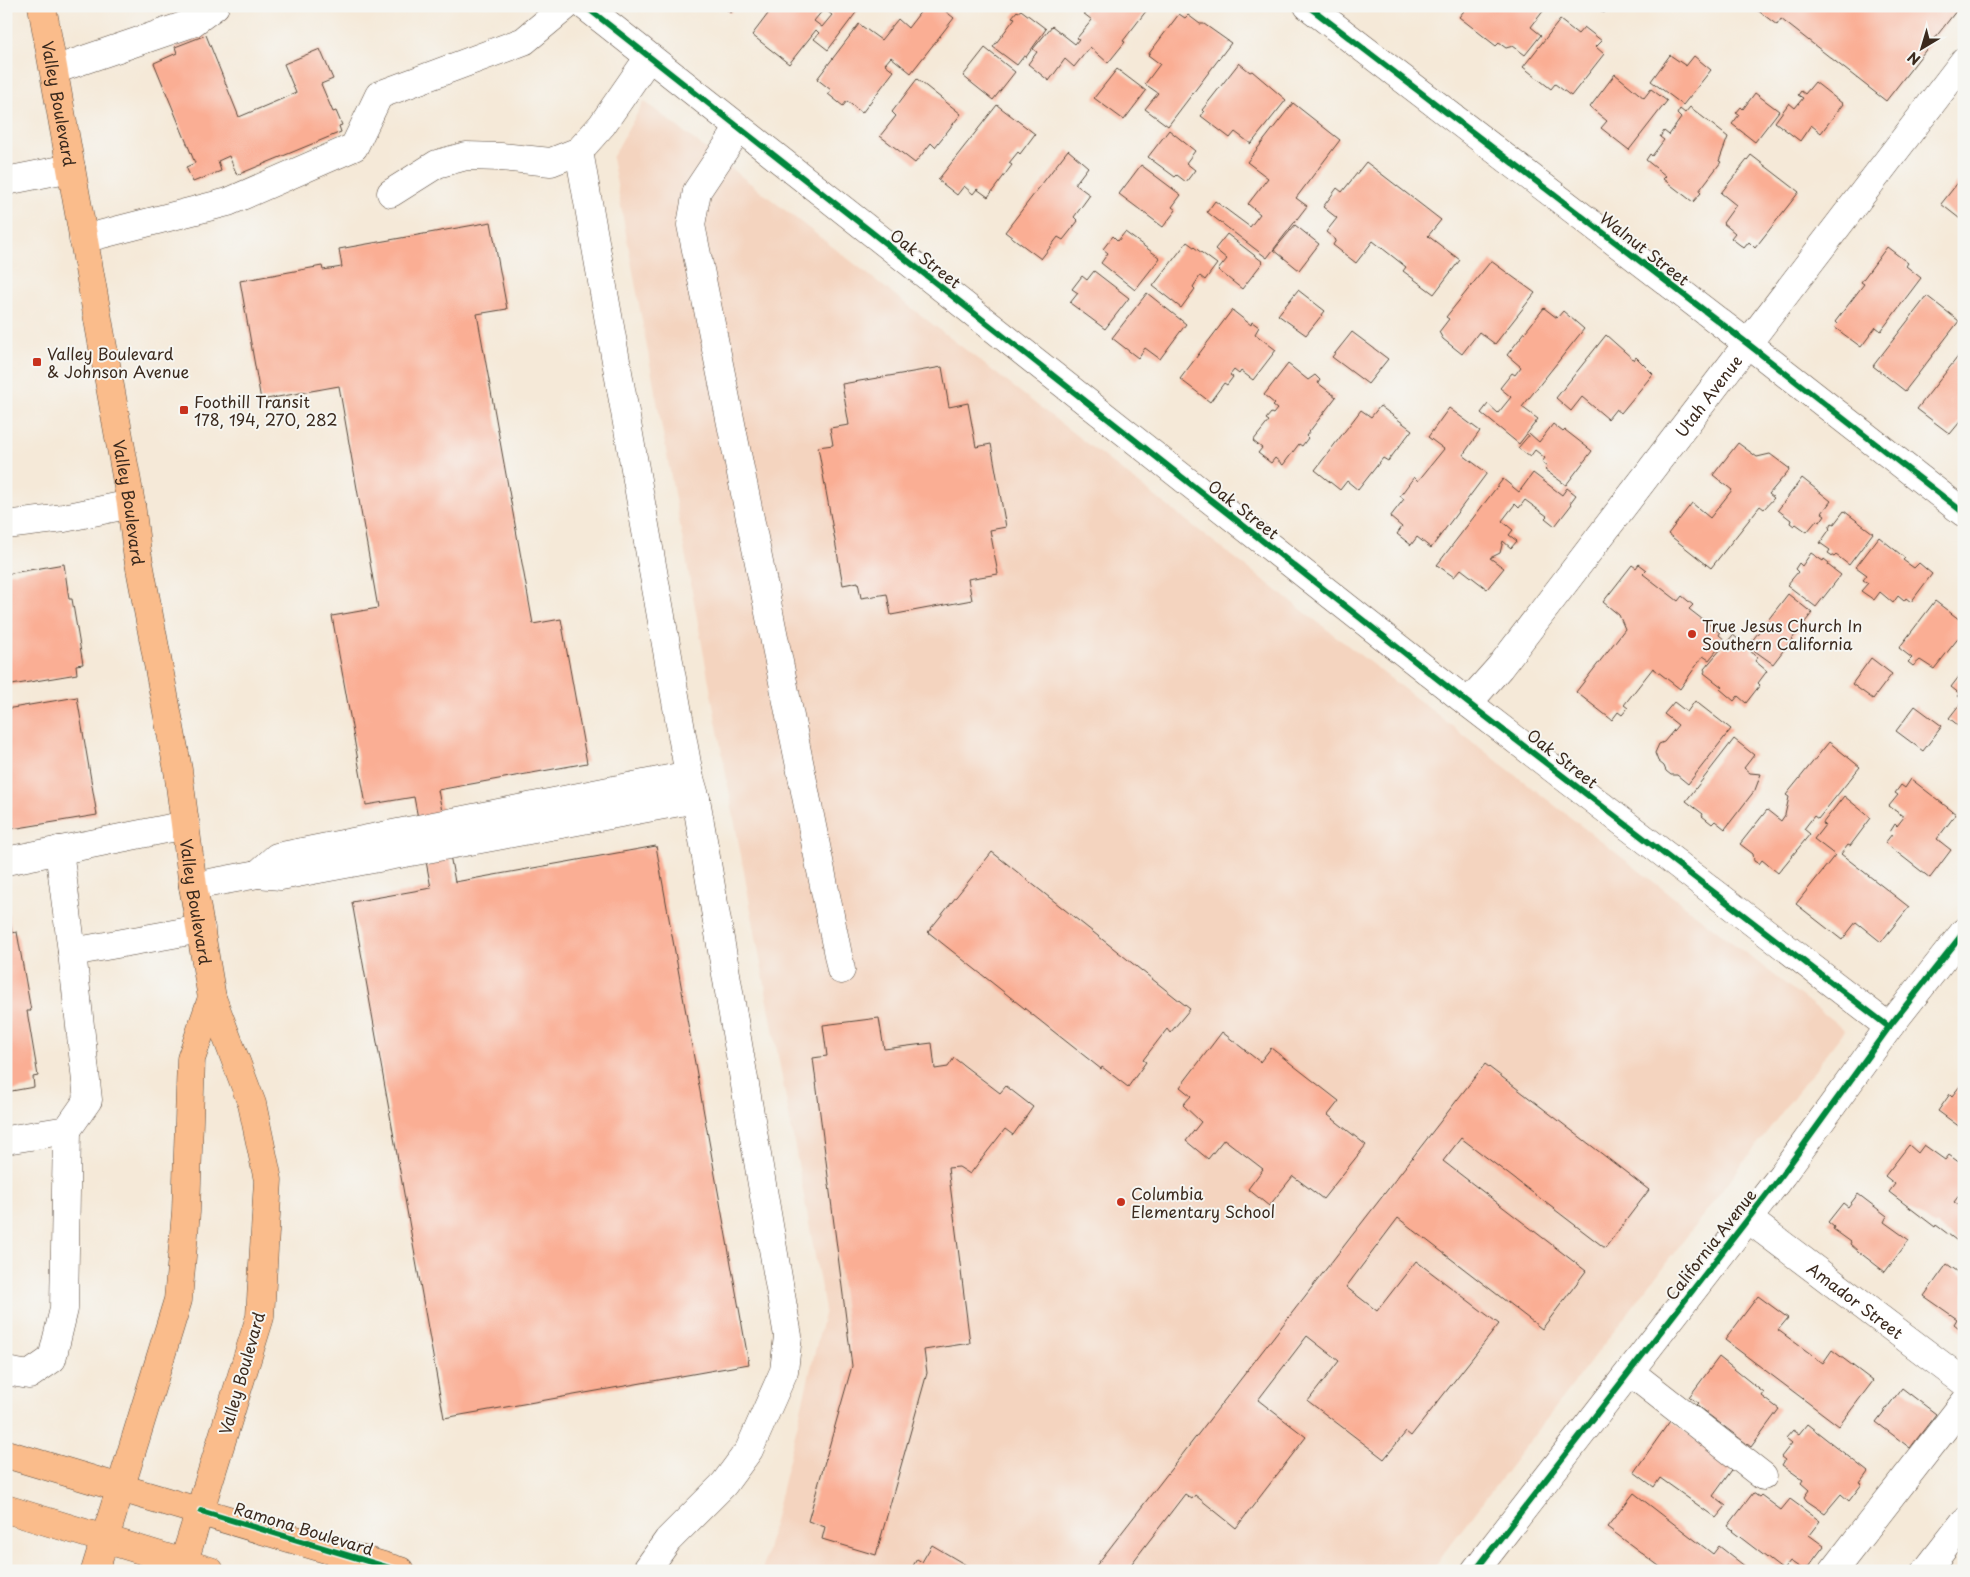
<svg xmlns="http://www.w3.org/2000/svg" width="1970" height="1577" font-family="'Playpen Sans',sans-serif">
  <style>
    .built { fill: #f4d4bf }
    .building { fill: #faae94 }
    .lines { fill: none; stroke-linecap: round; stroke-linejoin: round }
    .minor-casing { stroke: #57473a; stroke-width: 29 }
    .major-casing { stroke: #57473a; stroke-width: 29 }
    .minor { stroke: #fff; stroke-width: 28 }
    .major { stroke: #fabc8b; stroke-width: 28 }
    .cycleway-casing { stroke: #f6f6f2; stroke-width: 9 }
    .cycleway { stroke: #00873e; stroke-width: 6 }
    .poi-dot { fill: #c8321e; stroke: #f6f6f2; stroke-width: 2 }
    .labels { text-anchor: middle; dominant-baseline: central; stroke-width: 4; stroke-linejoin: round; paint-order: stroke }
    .street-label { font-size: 16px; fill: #3b2a1e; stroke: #f6f6f2 }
    .poi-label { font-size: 16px; fill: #3b2a1e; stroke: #f6f6f2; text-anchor: start }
  </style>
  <rect width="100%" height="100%" fill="#f6f6f2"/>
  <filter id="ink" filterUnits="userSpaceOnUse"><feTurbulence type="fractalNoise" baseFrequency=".02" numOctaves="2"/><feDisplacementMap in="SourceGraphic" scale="10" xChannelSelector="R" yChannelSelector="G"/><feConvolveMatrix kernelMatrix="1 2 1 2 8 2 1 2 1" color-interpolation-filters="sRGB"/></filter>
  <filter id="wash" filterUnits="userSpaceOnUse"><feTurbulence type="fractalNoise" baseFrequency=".0096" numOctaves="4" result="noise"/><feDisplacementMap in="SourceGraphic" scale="20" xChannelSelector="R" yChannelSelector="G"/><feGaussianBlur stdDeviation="1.12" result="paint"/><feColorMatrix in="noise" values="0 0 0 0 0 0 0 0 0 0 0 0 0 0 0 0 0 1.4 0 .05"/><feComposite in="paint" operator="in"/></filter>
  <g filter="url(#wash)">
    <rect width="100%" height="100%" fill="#f5e9d8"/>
    <polygon class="built" points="644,101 1845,1030 1430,1571 762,1571 825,1310 612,158"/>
    <g id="blocks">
      <g class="building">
        <polygon points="722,6 736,6 731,13"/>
        <polygon points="774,6 818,6 823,10 814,21 822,27 832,15 823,8 824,6 861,6 828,50 814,39 819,33 816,30 789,64 752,35"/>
        <polygon points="925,6 939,6 954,18 911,73 891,57 885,64 894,71 862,113 847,101 843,106 828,94 831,90 817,79 859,24 881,40 898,19 908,28"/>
        <polygon points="1088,6 1150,6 1123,41 1125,42 1108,63 1090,47 1074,67 1065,59 1049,81 1028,64 1037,52 1033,49 1052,26 1075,44 1079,39 1077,38 1092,20 1083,13"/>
        <polygon points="1468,6 1547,6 1531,27 1541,35 1525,55 1513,46 1506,48 1499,43 1496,46 1459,17"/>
        <polygon points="1595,6 1609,6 1604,13"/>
        <polygon points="1752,6 1960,6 1886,101 1781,19 1777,25"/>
        <polygon points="1021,10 1046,29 1026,57 1024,56 1017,65 993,47 1015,18 1012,17 1017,11 1018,12"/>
        <polygon points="1179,14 1185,18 1188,15 1200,24 1204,24 1231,43 1168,126 1145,109 1158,93 1145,84 1160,64 1148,55"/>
        <polygon points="1560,20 1578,34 1584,27 1602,41 1596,47 1604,54 1571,96 1555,84 1551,89 1523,67"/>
        <polygon points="206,35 239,117 296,93 284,64 320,49 333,79 321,84 333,112 336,111 342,125 339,126 341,132 237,175 229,156 218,161 221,171 193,182 186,167 195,163 154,63 177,53 175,47"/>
        <polygon points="985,48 1015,72 993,100 963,76"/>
        <polygon points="1670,55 1686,66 1694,56 1711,70 1683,105 1651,81"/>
        <polygon points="1239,63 1250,72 1252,71 1286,100 1251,144 1235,132 1230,138 1201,116 1204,112 1202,110"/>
        <polygon points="1117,69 1146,91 1124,120 1094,98"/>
        <polygon points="1615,74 1644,98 1651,89 1667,101 1629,150 1601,128 1607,121 1590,107"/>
        <polygon points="917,79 961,114 935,147 931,143 915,163 880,136 896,116 892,112"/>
        <polygon points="1815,82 1843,104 1821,133 1811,125 1800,141 1775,122 1789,103 1795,108 1803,98 1798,95 1801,91 1805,94"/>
        <polygon points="1755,93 1779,111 1755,142 1732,124 1739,115 1736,113 1741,107 1743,109"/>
        <polygon points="1293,103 1340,140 1296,198 1307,206 1267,258 1207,212 1215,201 1250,227 1260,214 1248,204 1268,178 1247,162"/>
        <polygon points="997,105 1035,134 1020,154 1018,152 1009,163 1012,165 988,197 977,189 973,194 964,186 957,195 938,180"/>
        <polygon points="1690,107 1728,137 1719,161 1721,162 1699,191 1701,193 1693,202 1663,179 1666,176 1646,160 1650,154 1652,156 1664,140 1660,137 1664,131 1669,135 1681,118 1677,114 1680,109 1685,113"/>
        <polygon points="1169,130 1195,151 1186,163 1195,170 1186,182 1177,175 1175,177 1148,157"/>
        <polygon points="1068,150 1088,167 1075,184 1090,195 1074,217 1078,221 1063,240 1058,237 1041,259 1005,232"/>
        <polygon points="1751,155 1799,192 1755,248 1749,242 1744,248 1731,238 1735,233 1723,223 1736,205 1721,193"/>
        <polygon points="1366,162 1441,220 1428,236 1460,260 1434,294 1403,271 1406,267 1373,241 1356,263 1333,245 1336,240 1326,232 1337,218 1323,207 1337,188 1342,192"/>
        <polygon points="1141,165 1181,195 1172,207 1176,210 1163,227 1119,194"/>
        <polygon points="1964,175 1964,222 1941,204"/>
        <polygon points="491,222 507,309 477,314 533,624 561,619 587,763 438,790 455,882 656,846 749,1364 444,1418 352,902 431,888 414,797 366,805 332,616 378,608 339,386 261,400 240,281 322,266 323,270 342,267 339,249"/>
        <polygon points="1295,225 1319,244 1299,270 1274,250"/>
        <polygon points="1125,232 1160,258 1135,290 1101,263 1108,253 1103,249 1113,236 1118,241"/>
        <polygon points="1227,234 1263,262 1242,289 1218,270 1227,259 1215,249"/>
        <polygon points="1187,242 1217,264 1205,280 1200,276 1193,287 1195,289 1181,308 1153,286"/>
        <polygon points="1887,247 1908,263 1906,266 1921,278 1881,331 1876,327 1861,347 1834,327 1837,324 1835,322 1864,284 1861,282"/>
        <polygon points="1491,261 1535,293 1495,344 1479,332 1462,354 1443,339 1439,332 1449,319 1446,317"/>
        <polygon points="1094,271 1129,298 1105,329 1070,303 1078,293 1072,289 1082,276 1087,280"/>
        <polygon points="1298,290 1325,311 1306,335 1278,315"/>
        <polygon points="1147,293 1186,324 1160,359 1145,348 1138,358 1112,338"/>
        <polygon points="1927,296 1959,321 1905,391 1873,366"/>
        <polygon points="1544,308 1557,318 1563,311 1584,329 1522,407 1538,419 1519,444 1481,413 1488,404 1498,413 1511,397 1500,388 1512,373 1515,375 1521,367 1507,355"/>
        <polygon points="1232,310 1251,325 1252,322 1259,327 1255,334 1276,350 1253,380 1241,371 1239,374 1234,370 1230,375 1233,377 1227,385 1224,383 1210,402 1180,379"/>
        <polygon points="1352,332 1388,359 1368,384 1332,357"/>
        <polygon points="1606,335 1634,360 1636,357 1653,374 1621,413 1616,409 1608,419 1582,397 1571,411 1556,398"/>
        <polygon points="1964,349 1964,417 1950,434 1917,409"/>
        <polygon points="1288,364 1308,380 1315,375 1320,380 1318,383 1336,397 1306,436 1308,438 1302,446 1299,444 1283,465 1275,458 1271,463 1258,453 1262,448 1253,441 1269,421 1266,419 1271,413 1273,414 1277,409 1273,406 1275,404 1264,395"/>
        <polygon points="942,367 949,407 968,403 976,447 991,444 1006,527 990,530 998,574 968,579 972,600 891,615 887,594 861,598 858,582 843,585 818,447 833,445 830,428 849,425 842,384"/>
        <polygon points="1380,406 1412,430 1388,461 1383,458 1358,490 1347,481 1340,490 1315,470 1361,410 1371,417"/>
        <polygon points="1449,408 1480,431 1463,455 1487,473 1431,548 1417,537 1411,545 1397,534 1402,527 1390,517 1404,499 1400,496 1414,477 1418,481 1444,449 1428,437"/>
        <polygon points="1553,424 1563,432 1565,430 1592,451 1566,485 1545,470 1548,467 1542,462 1545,458 1535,450 1530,457 1518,448 1530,434 1539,442"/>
        <polygon points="1738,443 1757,457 1770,454 1790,469 1769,494 1774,498 1764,509 1760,506 1711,568 1668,534 1692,503 1710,518 1732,490 1713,475"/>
        <polygon points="1533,473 1562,495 1567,488 1576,495 1570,503 1572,504 1555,526 1545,518 1547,516 1525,500 1519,508 1515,504 1502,521 1513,530 1509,535 1517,541 1511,548 1503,541 1500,553 1490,558 1504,568 1487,589 1461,569 1454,577 1437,565 1503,479 1519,492"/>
        <polygon points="1802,478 1831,501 1822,513 1825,515 1820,522 1817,520 1807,532 1796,524 1794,526 1790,523 1791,520 1778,510"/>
        <polygon points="1844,511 1873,533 1849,565 1836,555 1834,557 1828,553 1830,550 1820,543 1830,529 1829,528 1832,523 1834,524"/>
        <polygon points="1879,537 1905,558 1903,560 1914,568 1919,563 1932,574 1911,602 1906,598 1904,601 1898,596 1893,603 1880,592 1874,600 1861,591 1868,583 1863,580 1867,575 1856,567"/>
        <polygon points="1811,553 1823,561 1824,559 1829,563 1828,565 1841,575 1816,607 1787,585 1798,572 1795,569 1799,563 1802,566"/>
        <polygon points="64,564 69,599 72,599 83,664 76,665 77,674 6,686 6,574"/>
        <polygon points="1639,564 1647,570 1643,574 1678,601 1682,596 1693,605 1689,609 1720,633 1719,635 1725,640 1709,660 1703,656 1680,689 1653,668 1624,705 1628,708 1622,715 1618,712 1612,720 1576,692 1625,629 1619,615 1603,602 1632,565 1636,568"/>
        <polygon points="1788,594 1812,613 1773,664 1748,646"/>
        <polygon points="1935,601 1964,623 1964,631 1934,669 1920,660 1913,666 1908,662 1912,658 1899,648"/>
        <polygon points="1733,635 1752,650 1751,652 1758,657 1755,661 1767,671 1758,683 1760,685 1746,703 1738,696 1734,701 1720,689 1722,687 1704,673 1705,671 1704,669"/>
        <polygon points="1871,658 1892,674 1873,699 1852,684"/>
        <polygon points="1964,670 1964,730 1949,718 1963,700 1958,696 1960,694 1951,687"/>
        <polygon points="77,697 97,815 6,830 6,709"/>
        <polygon points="1695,701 1731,729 1688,784 1677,775 1671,775 1666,771 1664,766 1658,761 1655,753 1659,744 1664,742 1678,725 1664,714 1674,702 1687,712"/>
        <polygon points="1915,706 1942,726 1923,751 1896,731"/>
        <polygon points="1734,739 1754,755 1744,768 1750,773 1761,774 1755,790 1725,829 1715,821 1712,824 1702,816 1703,814 1686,801"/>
        <polygon points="1829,742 1860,767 1818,819 1814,816 1804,829 1810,834 1778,873 1762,860 1759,864 1754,861 1753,854 1740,844 1767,810 1781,821 1785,815 1789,797 1786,795"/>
        <polygon points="1911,779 1956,814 1937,839 1951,850 1930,878 1885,843 1892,834 1890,832 1895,824 1897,826 1904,817 1889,806 1898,795 1895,793 1901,785 1905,788"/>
        <polygon points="1844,796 1871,818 1850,846 1848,845 1841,854 1909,907 1881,942 1856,922 1842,940 1796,904 1835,855 1814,839 1825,825 1822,824"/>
        <polygon points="992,852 1190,1009 1170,1033 1167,1029 1143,1060 1146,1062 1128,1087 1102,1067 1101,1069 928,932"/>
        <polygon points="6,902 12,933 17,932 31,1011 27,1011 38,1076 33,1077 34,1087 6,1092"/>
        <polygon points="879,1018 884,1049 932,1043 935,1069 948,1067 954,1058 1000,1093 1006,1086 1033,1107 1013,1135 1005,1129 970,1174 959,1167 948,1168 970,1343 924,1350 927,1373 876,1555 822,1539 825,1527 808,1521 852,1366 813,1058 827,1056 823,1025"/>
        <polygon points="1222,1032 1260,1062 1271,1048 1339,1101 1328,1115 1366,1145 1323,1199 1293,1176 1269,1206 1248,1189 1263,1169 1224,1139 1208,1159 1186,1141 1201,1122 1183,1105 1191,1096 1180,1087"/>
        <polygon points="1485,1064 1649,1190 1605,1248 1461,1138 1443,1161 1586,1271 1542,1329 1398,1218 1346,1287 1377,1311 1416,1261 1499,1324 1411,1436 1406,1432 1384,1459 1308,1401 1339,1361 1307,1336 1258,1400 1306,1437 1236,1528 1195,1495 1192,1499 1185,1494 1126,1571 1092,1571"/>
        <polygon points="1964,1081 1964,1130 1938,1111 1950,1094 1952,1096"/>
        <polygon points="1909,1145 1918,1153 1924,1145 1945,1160 1949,1155 1964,1166 1964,1189 1954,1202 1964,1209 1964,1246 1936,1225 1935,1227 1889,1192 1895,1184 1885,1176"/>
        <polygon points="1858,1194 1887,1216 1884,1222 1909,1240 1885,1272 1859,1252 1850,1244 1851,1242 1833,1229 1834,1227 1828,1222 1843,1203 1848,1207"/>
        <polygon points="1947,1264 1964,1276 1964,1332 1954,1324 1957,1319 1924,1296"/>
        <polygon points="1758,1296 1788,1318 1778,1330 1823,1363 1832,1350 1873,1381 1839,1426 1725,1340"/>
        <polygon points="1719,1357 1764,1393 1762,1396 1779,1409 1751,1447 1696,1405 1698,1403 1689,1397"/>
        <polygon points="1902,1388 1936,1414 1910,1448 1876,1422"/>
        <polygon points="1670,1421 1734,1467 1713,1496 1726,1506 1716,1518 1660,1478 1654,1487 1634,1472"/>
        <polygon points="1807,1424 1868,1472 1860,1483 1862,1484 1849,1501 1841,1494 1825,1513 1807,1501 1804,1497 1809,1490 1801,1483 1803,1480 1782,1465 1785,1460 1781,1457 1792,1443 1786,1438 1793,1430 1799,1434"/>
        <polygon points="1634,1493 1713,1554 1719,1546 1751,1571 1662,1571 1663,1569 1607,1527"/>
        <polygon points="1753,1493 1759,1497 1761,1495 1781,1510 1790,1499 1820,1521 1809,1535 1824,1546 1805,1571 1790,1561 1783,1570 1732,1531 1733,1530 1728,1526"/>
        <polygon points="932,1545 976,1571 910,1571 917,1559 922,1562"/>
      </g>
    </g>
  </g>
  <g filter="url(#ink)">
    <use href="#blocks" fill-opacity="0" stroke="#57473a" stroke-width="1"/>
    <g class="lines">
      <defs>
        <g id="minor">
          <polyline points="585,6 1468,703 1889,1027"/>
          <polyline points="1308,6 1748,344 1964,513"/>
          <polyline points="54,70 192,23 215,6"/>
          <polyline points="739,128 697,191 691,225 841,970"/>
          <polyline points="579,151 689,775 696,799 788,1336 784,1371 749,1450 724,1484 668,1540 646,1571"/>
          <polyline points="6,181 71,168"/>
          <polyline points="391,193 437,164 466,156 501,157 551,162 579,151 602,125 649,57"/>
          <polyline points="83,239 228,202 354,147 379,95 524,41 566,6"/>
          <polyline points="6,525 64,518 131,504"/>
          <path id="s1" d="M1468,703L1500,667L1964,61"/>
          <polyline points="59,850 72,952"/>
          <polyline points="6,861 186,825"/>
          <polyline points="258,874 277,857 689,775"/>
          <polyline points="193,886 258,874 281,876 696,799"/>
          <polyline points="6,1140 67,1130 88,1100 72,952 201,929"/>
          <path id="s2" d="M1747,1218L1964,1382"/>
          <polyline points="6,1371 29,1375 52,1359 64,1309 67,1130"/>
          <polyline points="1630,1372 1763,1476"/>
          <polyline points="1475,1571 1782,1175 1889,1027 1964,932"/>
          <polyline points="1833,1571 1964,1403"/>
          <polyline points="1926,1571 1964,1522"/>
        </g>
        <g id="major">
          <path id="s3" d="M42,6L131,504L137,552L178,770L193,886L212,998L252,1104L268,1180L260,1317L181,1571"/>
          <polyline points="6,1454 400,1571"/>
          <polyline points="6,1509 210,1571"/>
          <polyline points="95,1571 178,1300 186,1212 191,1059 212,998"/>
        </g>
      </defs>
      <use href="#minor" class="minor-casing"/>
      <use href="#major" class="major-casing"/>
      <use href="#minor" class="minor"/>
      <use href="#major" class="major"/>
      <defs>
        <g id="cycleway">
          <polyline points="585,6 1468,703 1889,1027"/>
          <polyline points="1308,6 1748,344 1964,513"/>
          <polyline points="201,1511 400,1571"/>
          <polyline points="1475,1571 1782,1175 1889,1027 1964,932"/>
        </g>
      </defs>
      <use href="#cycleway" class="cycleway-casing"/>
      <use href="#cycleway" class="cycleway"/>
    </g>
  </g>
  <g class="poi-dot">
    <rect x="32" y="357" width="10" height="10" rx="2.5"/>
    <rect x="179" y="405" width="10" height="10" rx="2.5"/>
    <circle cx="1692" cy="634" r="5"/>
    <circle cx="1121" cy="1202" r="5"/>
  </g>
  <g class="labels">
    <g class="street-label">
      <text stroke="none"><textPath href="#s3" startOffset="99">Valley Boulevard</textPath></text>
      <text transform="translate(1645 248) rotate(38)">Walnut Street</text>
      <text transform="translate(926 258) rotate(38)">Oak Street</text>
      <text stroke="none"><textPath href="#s1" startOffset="390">Utah Avenue</textPath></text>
      <text stroke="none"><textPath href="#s3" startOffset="504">Valley Boulevard</textPath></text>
      <text transform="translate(1244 509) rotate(38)">Oak Street</text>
      <text transform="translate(1563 758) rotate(38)">Oak Street</text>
      <text stroke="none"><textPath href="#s3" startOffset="909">Valley Boulevard</textPath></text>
      <text transform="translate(1710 1244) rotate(-52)">California Avenue</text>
      <text stroke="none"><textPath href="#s2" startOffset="136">Amador Street</textPath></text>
      <text transform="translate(241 1373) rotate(-74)">Valley Boulevard</text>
      <text transform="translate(304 1528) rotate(17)">Ramona Boulevard</text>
    </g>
    <g class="poi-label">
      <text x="47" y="353">Valley Boulevard<tspan x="47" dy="18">&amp; Johnson Avenue</tspan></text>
      <text x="194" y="401">Foothill Transit<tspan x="194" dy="18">178, 194, 270, 282</tspan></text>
      <text x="1702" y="625">True Jesus Church In<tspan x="1702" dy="18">Southern California</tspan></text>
      <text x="1131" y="1193">Columbia<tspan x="1131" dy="18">Elementary School</tspan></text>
    </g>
  </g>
  <rect width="1970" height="1577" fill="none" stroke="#f6f6f2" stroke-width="25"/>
  <g transform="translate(1922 48) rotate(218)" stroke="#f6f6f2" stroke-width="4" paint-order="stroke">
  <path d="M0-4L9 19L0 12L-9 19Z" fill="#3b2a1e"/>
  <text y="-8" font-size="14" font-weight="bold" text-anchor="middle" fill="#3b2a1e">N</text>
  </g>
</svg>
